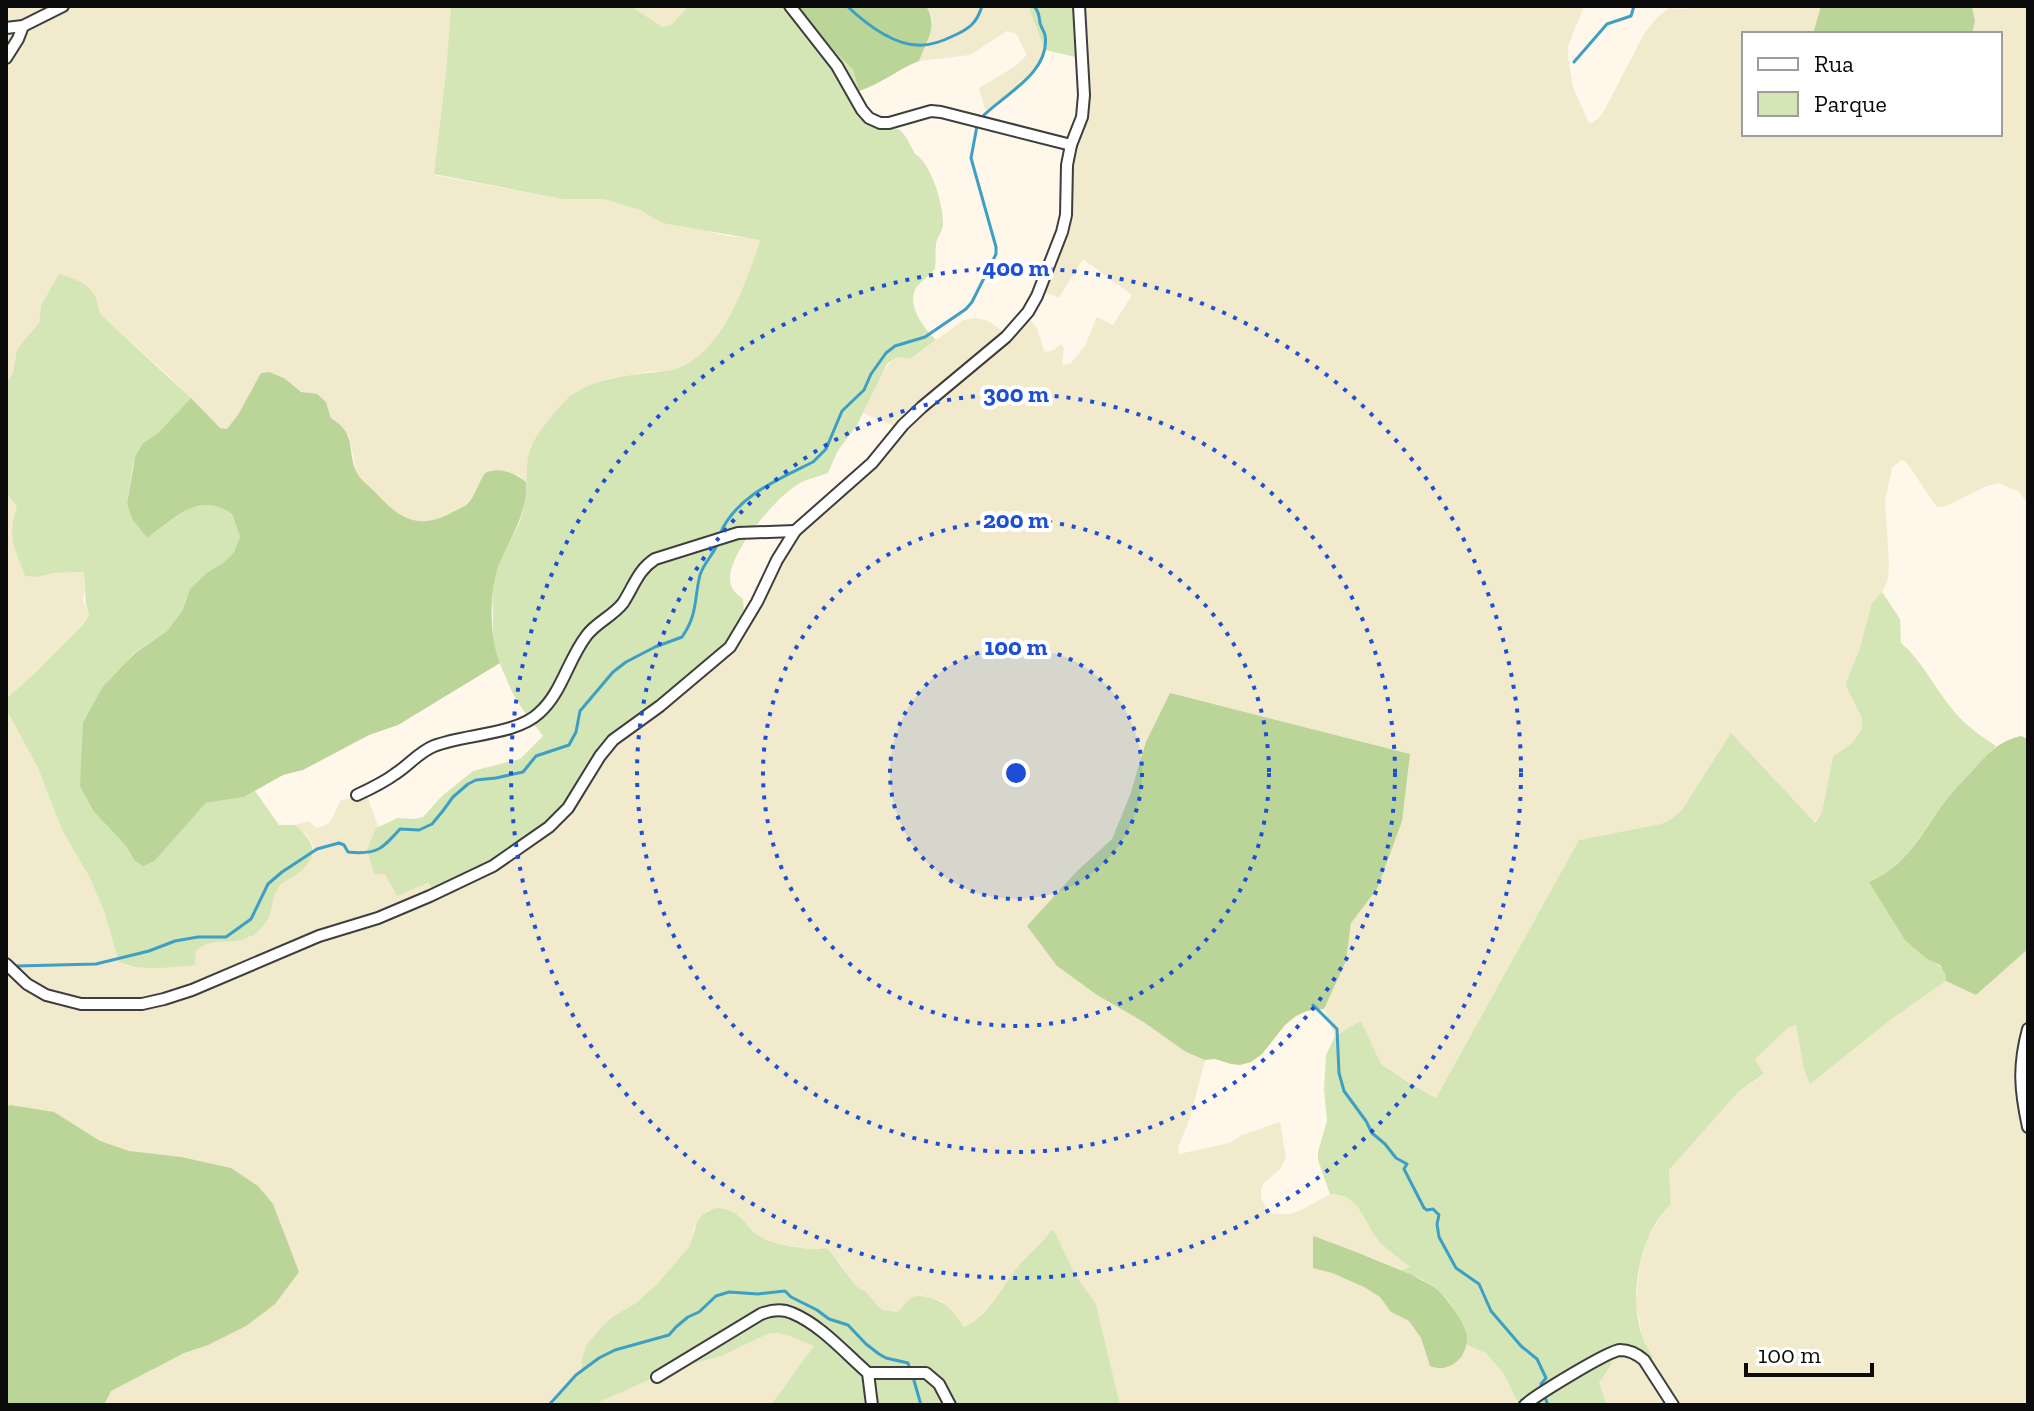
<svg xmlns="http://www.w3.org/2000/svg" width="2034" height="1411" font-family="'Zilla Slab',serif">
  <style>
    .farmland { fill: #f1eacc }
    .green { fill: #d4e5b6 }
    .forest { fill: #bad597 }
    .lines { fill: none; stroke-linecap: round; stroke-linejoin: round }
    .stream { stroke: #3d9fc4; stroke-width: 3 }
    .minor-casing { stroke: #3e3e3e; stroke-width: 14 }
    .minor { stroke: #fff; stroke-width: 10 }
    .ring { fill: none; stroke: #1d4ed8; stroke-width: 4; stroke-dasharray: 4 8 }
    .centre { fill: #1d4ed8; stroke: #fff; stroke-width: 4 }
    .ring-label { font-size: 24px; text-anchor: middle; font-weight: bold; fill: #1d4ed8; stroke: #fff; stroke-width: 8; stroke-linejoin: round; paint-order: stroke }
  </style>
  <rect width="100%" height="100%" fill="#fef7ea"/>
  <g class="farmland">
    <polygon points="6,6 451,6 446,72 434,175 562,199 604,199 640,210 662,223 700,229 727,236 760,239 747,281 729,317 707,350 699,357 680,367 668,371 647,372 607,379 573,395 562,404 529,448 526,482 519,475 491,470 485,473 476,492 465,505 437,520 424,522 407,520 387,506 357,474 349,436 337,422 331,418 326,402 296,389 284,378 269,372 232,424 227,429 220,428 171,378 100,314 97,302 41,306 39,323 17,349 13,373 6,383"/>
    <polygon points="631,6 689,6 671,25 662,27"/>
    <polygon points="926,6 1028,6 1045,50 1043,58 1015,92 995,107 988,110 985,109 979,88 1014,67 1027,55 1016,33 1007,31 970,55 919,61 933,22 931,14"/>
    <polygon points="1078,6 1584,6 1568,46 1568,59 1573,87 1588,121 1592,123 1599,118 1605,109 1644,34 1655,20 1666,10 1670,8 1686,9 1687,6 1821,6 1813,34 1744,34 1744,134 2000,134 2000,34 1972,34 1975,21 1972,7 1965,6 2028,6 2028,503 2018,491 1998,483 1987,486 1946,506 1937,507 1906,462 1901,460 1892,468 1885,501 1889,563 1888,579 1882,592 1875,599 1860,648 1846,683 1847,688 1862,718 1862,729 1852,743 1833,757 1822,812 1814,823 1731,734 1682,810 1671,819 1661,824 1579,840 1436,1098 1381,1064 1361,1022 1335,1036 1324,1009 1346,961 1351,923 1377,889 1130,795 1112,839 1077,871 1027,926 1057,966 1097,995 1142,1021 1186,1052 1205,1060 1190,1118 1178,1148 1179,1154 1229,1143 1242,1135 1280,1122 1286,1158 1280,1169 1264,1183 1261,1189 1261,1198 1267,1210 1274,1214 1290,1214 1299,1211 1329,1195 1334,1193 1345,1196 1356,1203 1365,1215 1377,1238 1410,1267 1401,1270 1373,1258 1314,1237 1313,1268 1332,1273 1364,1287 1380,1297 1391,1312 1409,1321 1421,1338 1430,1366 1464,1354 1467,1345 1486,1353 1504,1374 1519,1405 1120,1405 1096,1304 1075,1275 1054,1230 1051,1231 1019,1265 993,1301 973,1323 964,1327 941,1301 920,1295 907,1302 904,1307 897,1312 883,1310 857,1287 839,1262 820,1247 813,1250 767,1241 760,1238 738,1215 708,1210 694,1228 693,1241 689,1247 657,1284 636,1303 612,1317 582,1359 582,1369 552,1405 6,1405 6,965 7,960 6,959 6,709 38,768 63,832 90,878 104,911 119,962 127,966 195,965 196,951 203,944 251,937 273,900 275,891 282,884 309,863 314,852 313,845 307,835 295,825 309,821 316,828 324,826 330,822 341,800 367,796 378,826 367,850 374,874 385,873 397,896 428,883 436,890 530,836 548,820 620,730 743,625 781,552 899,428 863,413 877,383 892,359 899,356 910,359 964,320 976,318 988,321 1004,332 1028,318 1037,328 1044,351 1048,352 1054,350 1061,344 1064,348 1062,363 1064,365 1071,363 1085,346 1097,317 1113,325 1132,295 1083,259 1060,296 1057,297 1043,292 1064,244 1069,228 1069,177 1081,114 1080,58 1076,57"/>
    <polygon points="6,493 17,506 14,519 20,562 25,576 37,577 54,573 83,572 85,588 83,600 89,615 84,622 34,674 6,699"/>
    <polygon points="2028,949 2028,1080 2022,1091 2028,1112 2028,1405 1607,1405 1599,1383 1612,1365 1606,1355 1652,1354 1642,1336 1636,1302 1640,1263 1648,1237 1664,1210 1671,1203 1669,1170 1739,1091 1764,1075 1755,1059 1788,1028 1796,1024 1804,1070 1810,1084 1893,1018 1946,981 1976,995"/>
    <polygon points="770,1333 778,1333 790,1336 815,1345 771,1405 593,1405 673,1369 721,1356"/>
  </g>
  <g class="green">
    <path d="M451,6H631L662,27L671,25L689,6H798L820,36L853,70L861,98L868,114L885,125L900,130L906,137L915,154C931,163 944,206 943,225C942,232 938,236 936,243C935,252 936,261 935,269C929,276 921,281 916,288C906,305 924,329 936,340L910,359C900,356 895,356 887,364L857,425L837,452L828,473C820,476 812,478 804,481C780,491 729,552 730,579C730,588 736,594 743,599L744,613L750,615L743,625L677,689L620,730L568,806L505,854L435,891L428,883L397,896L385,874H374L367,850L376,828L398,818L414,819L423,817L442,796L473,771L520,759L543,736C535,725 525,714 518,702C511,692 507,679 502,669C500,663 496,657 495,652C492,641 493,627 493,615C492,599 492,583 498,568C505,546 520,529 524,506C528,489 525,470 529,452C531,441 562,401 572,395C600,376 634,375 666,371C719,364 746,284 760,240L662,223L640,210L604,199H562L434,174L446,72Z"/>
    <polygon points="1028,6 1078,6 1076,57 1045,50"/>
    <path d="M59,274C74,279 91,283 97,301C98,305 99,309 100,314L191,398L157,434L143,443L133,464L127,504L132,519L147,538C174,520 198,490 232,514L240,537L234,552L223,563L208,572L187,596L182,611L167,631L134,653L124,665L94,812L126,846L134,860L181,830L206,803L244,797L255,791L279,825H295C315,842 321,856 297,874C290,879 281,882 277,890C272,897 273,906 270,914C267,922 258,934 249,937C231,946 211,936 196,951L195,965C170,967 143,972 119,962L104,911L90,878L63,832L38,768L6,709V699L34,674L84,623L89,615C83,598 87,588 83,572L54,573L37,577L25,576C14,544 7,541 17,506L6,493V383L13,373L17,349L39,323L41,306Z"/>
    <path d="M1882,592L1900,619L1901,643C1922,661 1934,687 1952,709C1964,724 1979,735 1996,746C1979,764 1961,782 1945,801C1923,829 1912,857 1881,877L1927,959C1938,964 1945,967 1946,981L1893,1018L1810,1084L1804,1070L1796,1025L1788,1028L1755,1059L1764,1074L1739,1091L1669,1170L1671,1204C1640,1232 1628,1296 1642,1335C1644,1344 1651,1350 1653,1358L1650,1360L1630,1351L1607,1355L1612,1364L1599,1383L1607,1405H1519L1504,1374L1486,1353L1467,1345C1468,1328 1450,1299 1436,1288C1426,1280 1412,1276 1401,1270L1410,1267C1399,1257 1383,1248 1375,1236C1363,1217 1357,1193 1330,1194L1318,1160V1152L1327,1121L1324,1089L1326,1055L1335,1036L1361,1021L1381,1064L1410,1083L1436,1098L1579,840L1661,824L1671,819L1682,810L1731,733L1815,823L1822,812L1833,757L1852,743L1862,729V718L1847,688L1846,683L1860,648L1872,603Z"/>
    <path d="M716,1208C745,1210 744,1229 764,1239C771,1243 800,1248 809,1249C816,1250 820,1247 828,1249L857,1287L866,1292L875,1303L883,1310L897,1312C903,1308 905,1302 911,1298C917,1295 923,1296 930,1298C947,1302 954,1313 964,1327C985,1320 1006,1281 1020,1264C1030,1253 1041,1243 1051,1231L1054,1230L1075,1275L1096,1304L1120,1405H771L814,1346L790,1336L777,1333H770L721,1356L673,1369L593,1405H552L582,1369V1359L586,1346L599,1330L612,1317L636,1303L657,1284L689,1247C698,1231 691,1216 716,1208Z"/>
  </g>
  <g class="forest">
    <path d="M798,6H926C939,26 926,41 919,61C898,69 881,84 859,91L853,70L820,36Z"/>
    <polygon points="1821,6 1965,6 1972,7 1975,21 1972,34 1813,34"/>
    <path d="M269,372L284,378L301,392L317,394L326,402L331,418C358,435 346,450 357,473C360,479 369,486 374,491C397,516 415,531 449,514C454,511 461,508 466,505C476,496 478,483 485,473C498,466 516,473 526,482C528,514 510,537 499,565C489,589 489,639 500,663L398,725L369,735L303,770L283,775L244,797L206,803L154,861L143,866L134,860L126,846L94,812L80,786L83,723L102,688L135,653L167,631L182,611L190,589L208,572L223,563L234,552L240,537L232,514C198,490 173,520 147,538L132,519L127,504L135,457L143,443L157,434L191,398L220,428L227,429L238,415L261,373Z"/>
    <polygon points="1170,693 1410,754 1402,821 1377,889 1351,923 1346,961 1324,1009 1307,1011 1296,1016 1285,1025 1262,1054 1251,1062 1240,1065 1231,1064 1215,1059 1205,1060 1186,1052 1142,1021 1097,995 1057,966 1027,926 1077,871 1112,839 1130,795 1146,742"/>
    <path d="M2021,736L2028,739V949L1976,995L1946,981L1945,974L1940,965L1927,959L1905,940L1869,882C1904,868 1919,838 1940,808C1949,795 1961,783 1972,771C1989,753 1997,742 2021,736Z"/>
    <polygon points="10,1105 54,1112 100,1141 129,1151 181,1157 231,1168 258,1186 273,1204 299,1272 275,1304 246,1326 208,1345 184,1353 111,1391 104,1405 6,1405 6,1107"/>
    <path d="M1313,1236C1347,1248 1379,1261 1412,1275C1420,1280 1432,1284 1439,1291C1449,1301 1461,1318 1466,1332C1472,1353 1451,1375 1430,1366L1421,1338L1409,1321L1391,1312L1380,1297L1364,1287L1332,1273L1313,1268Z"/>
  </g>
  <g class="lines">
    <g class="stream">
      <path d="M847,6C865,23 891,44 917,45C929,46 943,41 953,36C969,29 977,23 982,6"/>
      <polyline points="1574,62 1607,24 1631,16 1634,6"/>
      <path d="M984,115C1006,94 1051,71 1045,35C1044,31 1041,27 1040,23C1039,16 1039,12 1034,6"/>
      <path d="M720,534C736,496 779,479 813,462L826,449L842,411L864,390L871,374L886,353L895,346L925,337L966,309L972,302L996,254V247L971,158L977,126"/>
      <path d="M17,966L96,964L149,951L175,941L198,937H226L251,919L268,884L282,872L317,849L339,843L344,845L348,852C377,855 382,849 400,829L419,830L432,824L442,812L453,797L468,784L476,780L496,778L523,772L536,756L569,745L576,732L580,711L613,672L626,662L655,647L682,637C698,614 694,599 700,575C703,565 711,557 716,547"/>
      <polyline points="1313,1005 1337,1029 1339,1073 1344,1091 1366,1121 1372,1133 1385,1144 1396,1158 1407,1164 1404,1169 1424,1208 1427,1210 1433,1209 1439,1215 1437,1224 1439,1237 1456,1268 1479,1284 1491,1311 1521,1346 1537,1359 1546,1378 1541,1384 1542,1388"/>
      <polyline points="913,1377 921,1405"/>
      <polyline points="1544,1395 1548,1405"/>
      <polyline points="549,1405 576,1375 599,1358 615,1350 669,1335 676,1327 688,1317 699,1312 716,1296 729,1292 758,1294 785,1291 791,1297 817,1310 829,1319 848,1325 866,1344 879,1354 886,1358 908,1363 910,1370"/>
    </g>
    <defs>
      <g id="minor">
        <polyline points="790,6 837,66 862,110 869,118 880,123 889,123 931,111 941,112 1071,145"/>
        <polyline points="6,28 23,26 63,6"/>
        <polyline points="6,58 18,39 23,26"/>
        <path d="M357,795C370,789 383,783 395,774C409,765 419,752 434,746C464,734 516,735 539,713C562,693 568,659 587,635C597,622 613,616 623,603C634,586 638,570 655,559L738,533L795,531"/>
        <polyline points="6,964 27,984 46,995 81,1004 142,1004 164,999 192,990 319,936 378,918 430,896 493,866 549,827 568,808 600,756 613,740 660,706 730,647 757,602 777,560 795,531 872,463 903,425 922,407 1006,337 1028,312 1037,296 1062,232 1066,215 1067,165 1071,145 1082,117 1084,95 1079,6"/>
        <path d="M2028,1029C2018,1066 2020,1090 2028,1127"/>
        <polyline points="868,1373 926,1373 939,1384 950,1405"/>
        <path d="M657,1377L761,1314C771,1310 781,1308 792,1313C821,1325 845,1353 868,1373L872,1405"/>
        <path d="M1525,1405C1536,1395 1608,1351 1620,1350C1629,1350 1637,1354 1644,1360L1673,1405"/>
      </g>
    </defs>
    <use href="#minor" class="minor-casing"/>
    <use href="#minor" class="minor"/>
  </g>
  <circle cx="1016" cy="773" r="126" fill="#1d4ed8" fill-opacity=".12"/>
  <g class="ring">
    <circle cx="1016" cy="773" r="126"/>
    <circle cx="1016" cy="773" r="253"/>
    <circle cx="1016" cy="773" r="379"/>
    <circle cx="1016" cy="773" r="505"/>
  </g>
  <circle cx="1016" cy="773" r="12" class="centre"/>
  <g class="ring-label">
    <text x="1016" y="276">400 m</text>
    <text x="1016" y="402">300 m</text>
    <text x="1016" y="528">200 m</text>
    <text x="1016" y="655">100 m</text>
  </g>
  <rect width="2034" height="1411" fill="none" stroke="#0b0b0b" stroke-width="16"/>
  <rect x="1742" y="32" width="260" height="104" fill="#ffffff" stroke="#9d9d9d" stroke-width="2"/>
  <rect x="1758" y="58" width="40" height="12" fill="#ffffff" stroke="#9d9d9d" stroke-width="2"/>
  <text x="1814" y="72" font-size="24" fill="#0b0b0b">Rua</text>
  <rect x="1758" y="92" width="40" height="24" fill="#d4e5b6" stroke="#9d9d9d" stroke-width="2"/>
  <text x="1814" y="112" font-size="24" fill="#0b0b0b">Parque</text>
  <path d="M1746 1363v12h126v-12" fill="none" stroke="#0b0b0b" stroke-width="4"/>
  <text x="1758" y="1363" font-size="24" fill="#0b0b0b" stroke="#ffffff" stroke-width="6" paint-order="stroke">100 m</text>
</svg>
